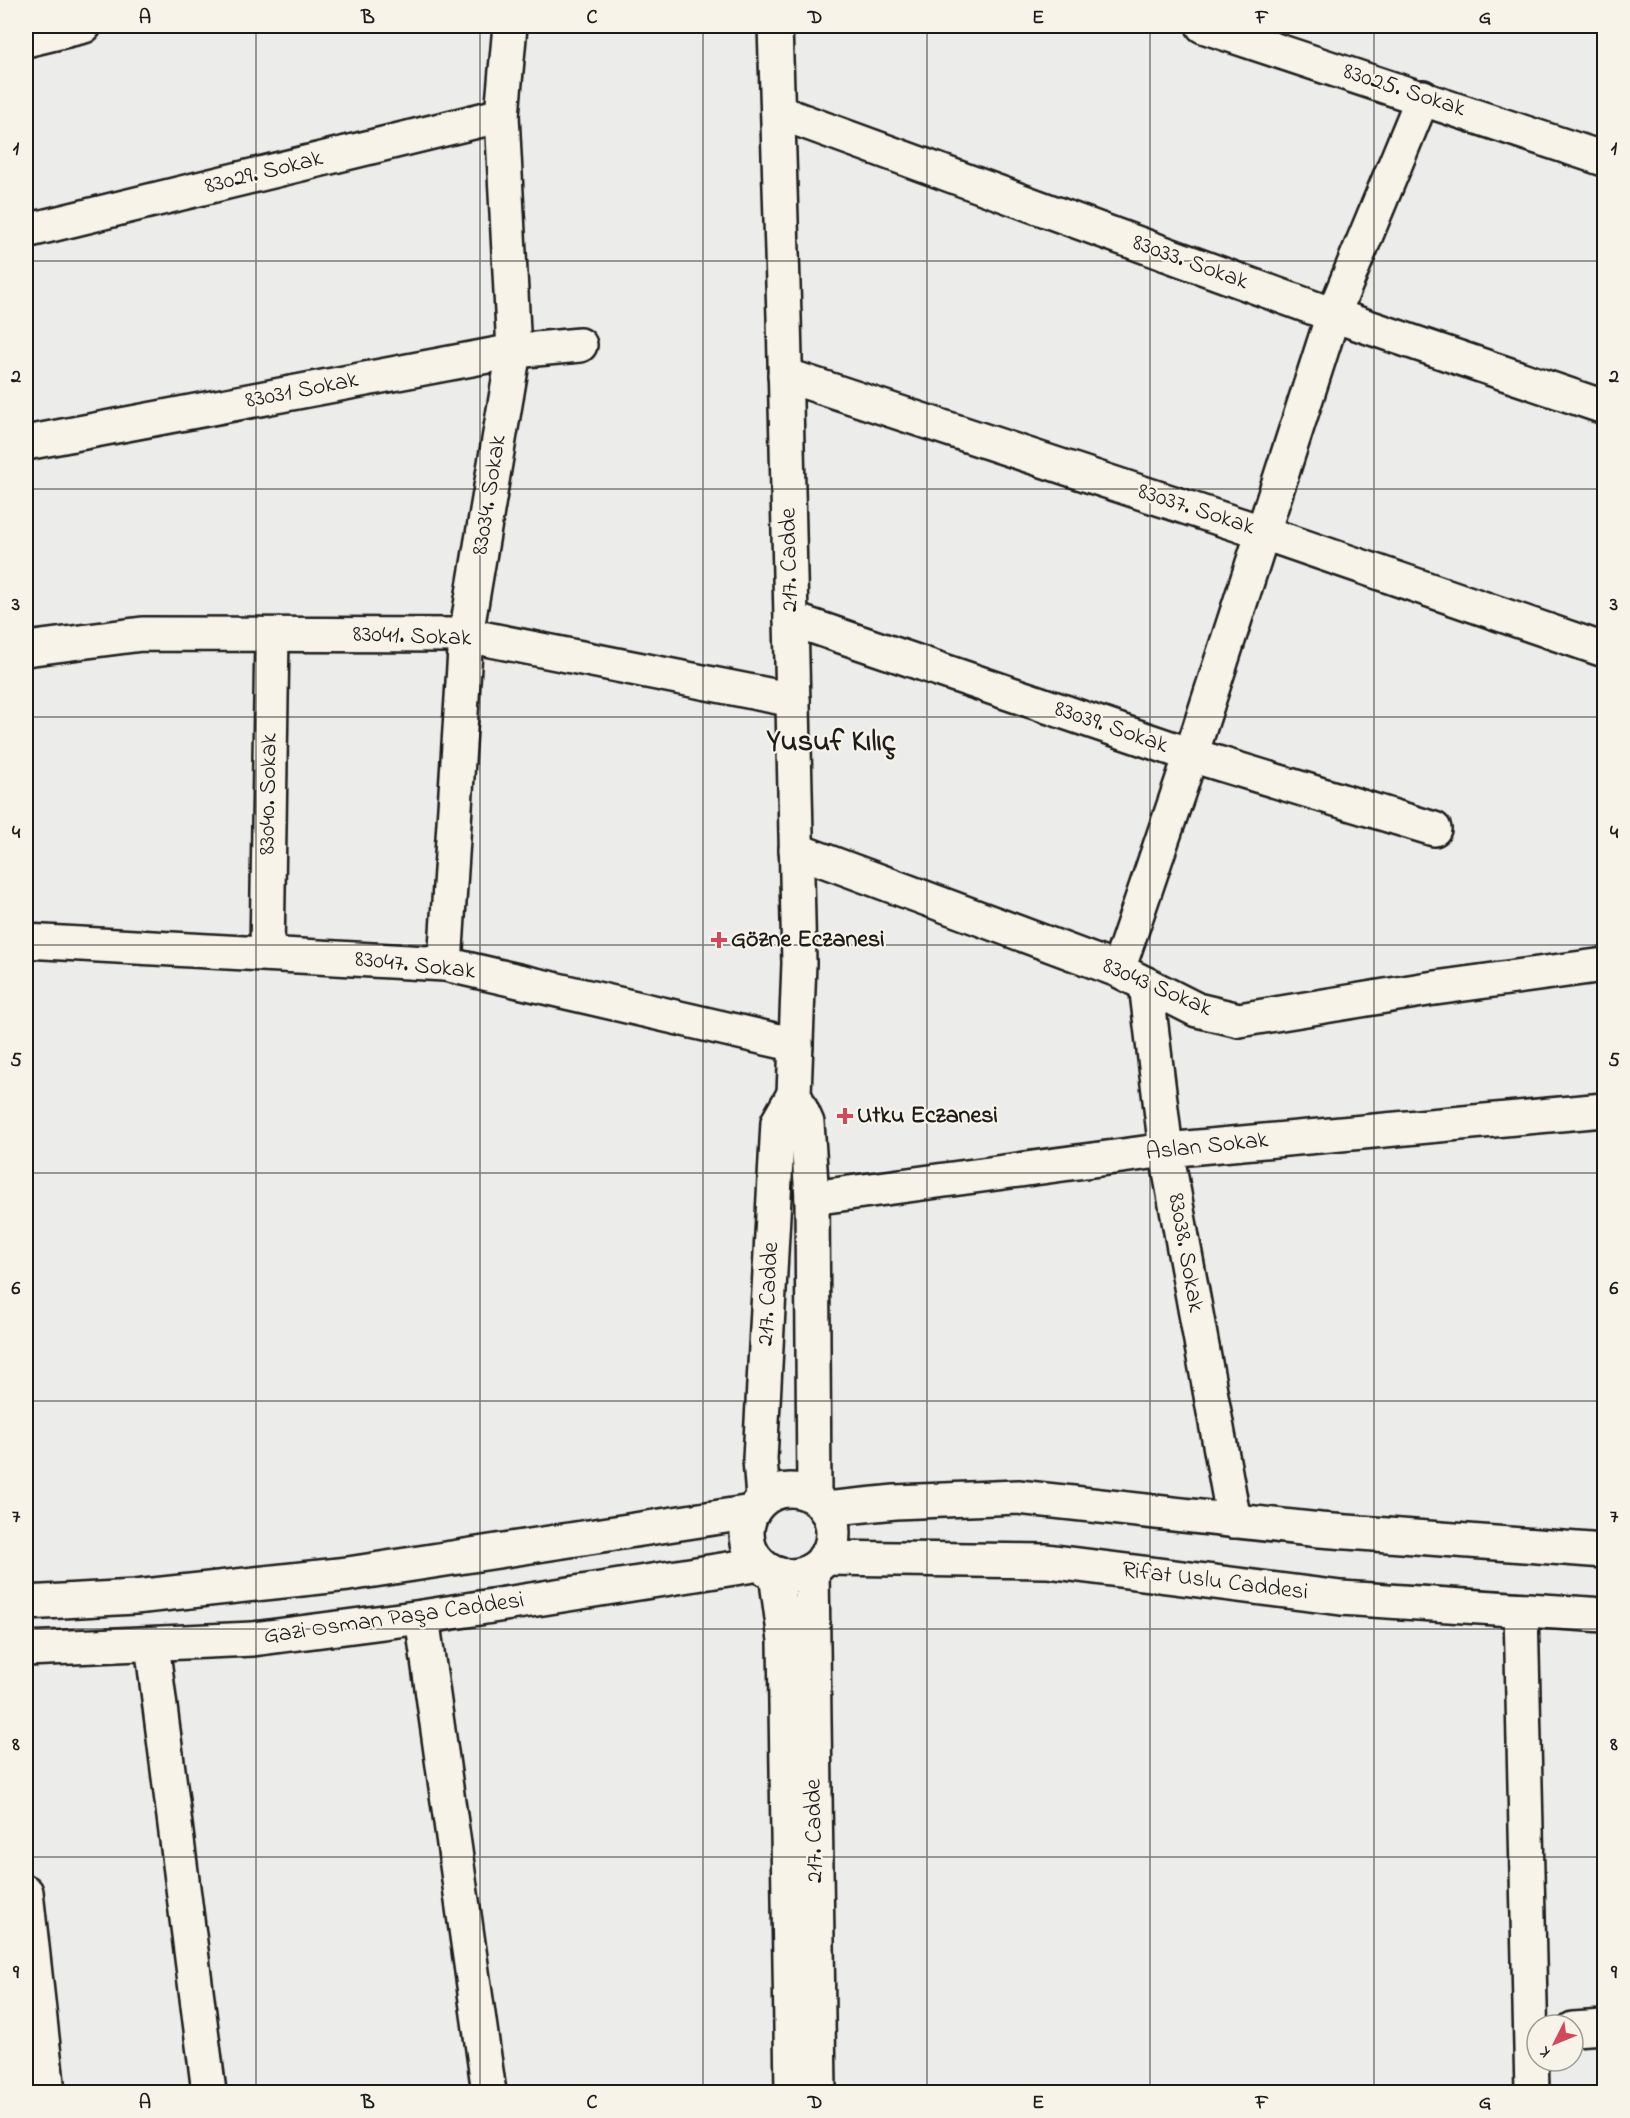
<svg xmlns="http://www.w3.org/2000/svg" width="1630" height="2118" font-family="'Indie Flower',sans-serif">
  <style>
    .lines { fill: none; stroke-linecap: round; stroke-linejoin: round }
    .minor-casing { stroke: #1c1c1c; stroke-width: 38 }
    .major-casing { stroke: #1c1c1c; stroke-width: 38 }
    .minor { stroke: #f7f3e8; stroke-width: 33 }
    .major { stroke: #f7f3e8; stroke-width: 33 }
    .grid { fill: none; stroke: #1c1c1c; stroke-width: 1.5; stroke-opacity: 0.55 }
    .poi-dot { fill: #d1495b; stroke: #f7f3e8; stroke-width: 2 }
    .labels { text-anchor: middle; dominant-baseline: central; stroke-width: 4.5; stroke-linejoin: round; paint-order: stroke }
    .street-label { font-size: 24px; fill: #1c1c1c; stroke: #f7f3e8 }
    .poi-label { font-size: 24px; font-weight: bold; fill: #1c1c1c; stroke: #f7f3e8; text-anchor: start }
    .district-label { font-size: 30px; font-weight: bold; fill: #1c1c1c; stroke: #f7f3e8 }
    .neatline { fill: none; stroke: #1c1c1c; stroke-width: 2 }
    .grid-label { font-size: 20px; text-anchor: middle; font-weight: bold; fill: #1c1c1c }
  </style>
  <rect width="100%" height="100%" fill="#ececeb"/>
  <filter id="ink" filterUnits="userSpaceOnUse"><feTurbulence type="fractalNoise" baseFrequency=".0167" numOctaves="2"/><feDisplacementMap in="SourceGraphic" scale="12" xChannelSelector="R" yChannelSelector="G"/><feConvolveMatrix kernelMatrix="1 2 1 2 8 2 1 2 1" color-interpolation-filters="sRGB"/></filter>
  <g filter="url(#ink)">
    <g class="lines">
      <defs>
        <g id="minor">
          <polyline points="775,26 784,317 799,963 794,1094 807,1123 812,1198 814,1497"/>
          <polyline points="1203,26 1604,159"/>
          <polyline points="26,40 84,26"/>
          <polyline points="778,112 1333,315 1604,407"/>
          <polyline points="26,231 502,115"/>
          <polyline points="785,375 1264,533 1604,650"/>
          <polyline points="26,443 514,351 580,345"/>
          <polyline points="791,619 1191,755 1434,829"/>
          <polyline points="26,649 142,634 466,635 793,700"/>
          <polyline points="796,850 1118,970 1197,1010 1239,1020 1428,989 1604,965"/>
          <polyline points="26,941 445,964 796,1045"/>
          <polyline points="267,954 272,635"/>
          <polyline points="445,964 466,635 514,351 502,115 510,26"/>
          <polyline points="1118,970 1191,755 1333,315 1423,97"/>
          <polyline points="1146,984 1166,1150 1234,1521"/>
          <polyline points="812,1198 1166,1150 1604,1110"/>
          <polyline points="763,1498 760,1459 778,1122 794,1094"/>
          <polyline points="812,1570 819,2092"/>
          <polyline points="776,1574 785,1640 792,2092"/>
          <polyline points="1521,1610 1532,2092"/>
          <polyline points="422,1617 489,2092"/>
          <polyline points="152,1644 209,2092"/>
          <polyline points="26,1892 48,2092"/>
          <polyline points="1573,2029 1604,2027"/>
        </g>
        <g id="major">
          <circle cx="790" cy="1533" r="43"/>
          <polyline points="825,1509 895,1502 1018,1497 1320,1530 1604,1551"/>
          <polyline points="824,1558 1047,1561 1341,1598 1604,1615"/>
          <polyline points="26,1603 135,1597 348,1574 752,1512"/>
          <polyline points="26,1649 253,1639 422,1617 760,1564"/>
        </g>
      </defs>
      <use href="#minor" class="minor-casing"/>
      <use href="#major" class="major-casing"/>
      <use href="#minor" class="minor"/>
      <use href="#major" class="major"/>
    </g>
  </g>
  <path class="grid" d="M256,26V2092M480,26V2092M703,26V2092M927,26V2092M1150,26V2092M1374,26V2092M26,261H1604M26,489H1604M26,717H1604M26,945H1604M26,1173H1604M26,1401H1604M26,1629H1604M26,1857H1604"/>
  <g class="poi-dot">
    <path d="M716 931h6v6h6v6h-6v6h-6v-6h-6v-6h6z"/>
    <path d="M842 1107h6v6h6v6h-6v6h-6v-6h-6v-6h6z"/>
  </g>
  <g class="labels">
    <g class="street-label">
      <text transform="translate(1404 91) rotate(18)">83025. Sokak</text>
      <text transform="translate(264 173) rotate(-14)">83029. Sokak</text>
      <text transform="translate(1190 263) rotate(20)">83033. Sokak</text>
      <text transform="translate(302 391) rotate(-11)">83031 Sokak</text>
      <text transform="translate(490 495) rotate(-81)">83034. Sokak</text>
      <text transform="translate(1196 510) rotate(18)">83037. Sokak</text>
      <text transform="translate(790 560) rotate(-91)">217. Cadde</text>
      <text transform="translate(412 637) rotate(2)">83041. Sokak</text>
      <text transform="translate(1111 728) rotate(19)">83039. Sokak</text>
      <text transform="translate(269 794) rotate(-89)">83040. Sokak</text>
      <text transform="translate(415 966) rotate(6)">83047. Sokak</text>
      <text transform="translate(1157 988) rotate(23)">83043 Sokak</text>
      <text transform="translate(1207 1147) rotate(-6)">Aslan Sokak</text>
      <text transform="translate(1185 1253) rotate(80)">83038. Sokak</text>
      <text transform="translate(769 1294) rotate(-87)">217. Cadde</text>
      <text transform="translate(1215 1582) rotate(7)">Rifat Uslu Caddesi</text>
      <text transform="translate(394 1619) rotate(-8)">Gazi Osman Paşa Caddesi</text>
      <text transform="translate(815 1831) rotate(-91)">217. Cadde</text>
    </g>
    <g class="poi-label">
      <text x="731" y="940">Gözne Eczanesi</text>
      <text x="857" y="1116">Utku Eczanesi</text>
    </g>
    <g class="district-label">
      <text x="831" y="743">Yusuf Kılıç</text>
    </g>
  </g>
  <rect width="1630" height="2118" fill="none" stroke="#f7f3e8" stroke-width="66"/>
  <g transform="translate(1555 2043) rotate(227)"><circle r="28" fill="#f7f3e8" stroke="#9f9d96" stroke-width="1.5"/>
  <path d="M0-4.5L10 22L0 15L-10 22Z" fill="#d1495b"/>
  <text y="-9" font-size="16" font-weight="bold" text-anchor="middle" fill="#1c1c1c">K</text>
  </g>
  <rect x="33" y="33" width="1564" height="2052" class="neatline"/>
  <g class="grid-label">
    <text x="145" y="23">A</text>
    <text x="368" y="23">B</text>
    <text x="592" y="23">C</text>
    <text x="815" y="23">D</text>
    <text x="1038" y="23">E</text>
    <text x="1262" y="23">F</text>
    <text x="1485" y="23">G</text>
    <text x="16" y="154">1</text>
    <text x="1614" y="154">1</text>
    <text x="16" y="382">2</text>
    <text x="1614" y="382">2</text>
    <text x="16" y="610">3</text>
    <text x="1614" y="610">3</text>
    <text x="16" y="838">4</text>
    <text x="1614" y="838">4</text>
    <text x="16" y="1066">5</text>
    <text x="1614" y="1066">5</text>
    <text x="16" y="1294">6</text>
    <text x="1614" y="1294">6</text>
    <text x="16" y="1522">7</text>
    <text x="1614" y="1522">7</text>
    <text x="16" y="1750">8</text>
    <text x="1614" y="1750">8</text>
    <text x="16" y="1978">9</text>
    <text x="1614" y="1978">9</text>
    <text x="145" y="2108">A</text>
    <text x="368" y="2108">B</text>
    <text x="592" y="2108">C</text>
    <text x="815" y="2108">D</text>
    <text x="1038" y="2108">E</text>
    <text x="1262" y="2108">F</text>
    <text x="1485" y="2108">G</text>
  </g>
</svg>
